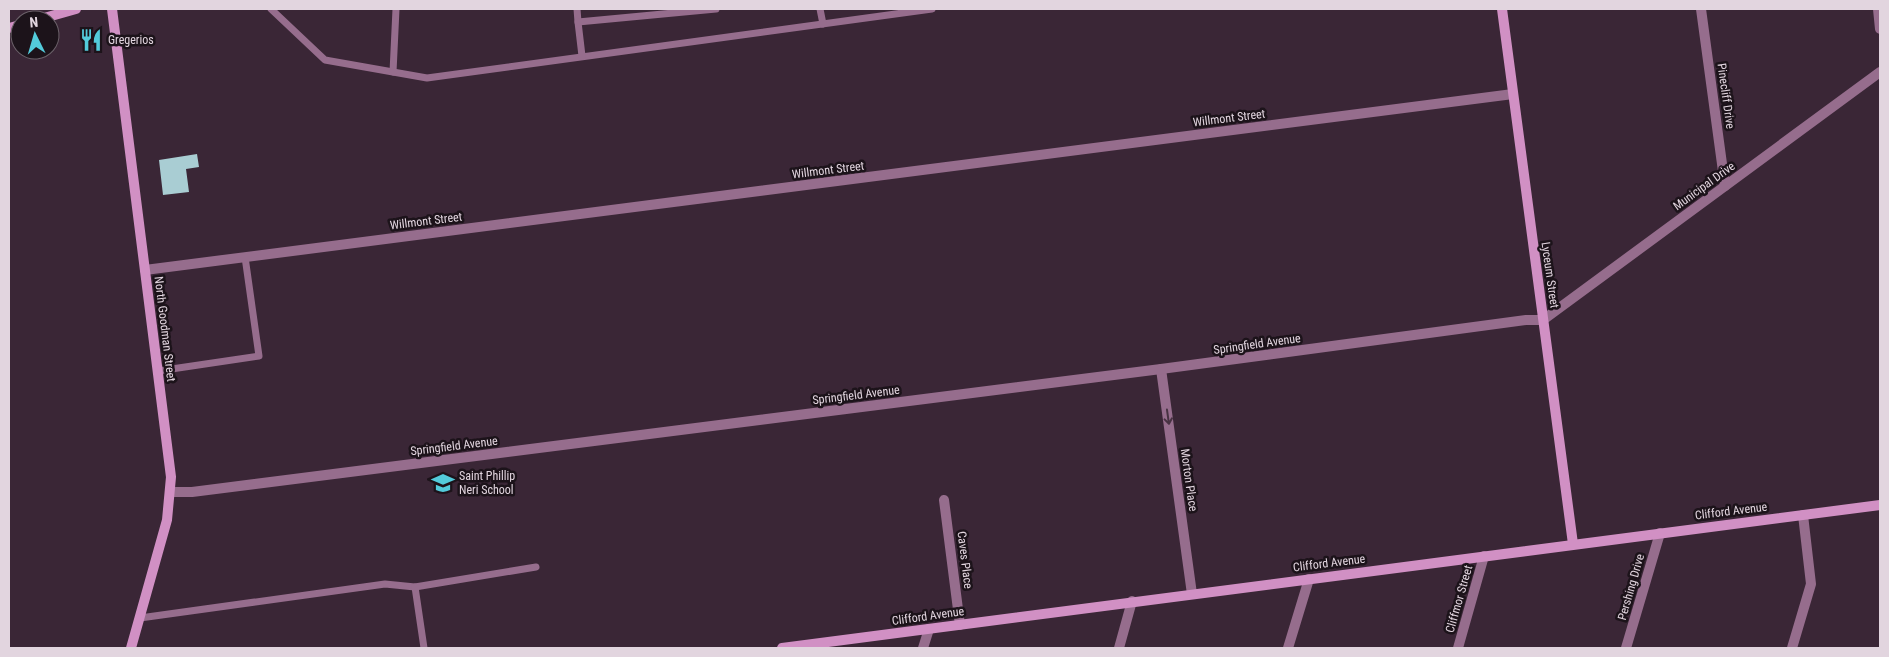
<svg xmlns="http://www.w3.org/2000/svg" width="1889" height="657" font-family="'Roboto Condensed',sans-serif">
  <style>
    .building { fill: #a9cdd3 }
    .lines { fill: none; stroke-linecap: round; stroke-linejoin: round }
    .lane { stroke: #966d8d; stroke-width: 7 }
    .street { stroke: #966d8d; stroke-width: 10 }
    .secondary { stroke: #d190c4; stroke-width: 10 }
    .oneway { stroke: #473242 }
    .labels { text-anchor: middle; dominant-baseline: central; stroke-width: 5; stroke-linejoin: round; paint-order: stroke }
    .poi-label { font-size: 12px; fill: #e2d5df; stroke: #1c131a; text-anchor: start }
    .street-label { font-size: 12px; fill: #e2d5df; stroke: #1c131a }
  </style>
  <rect width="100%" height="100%" fill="#3a2636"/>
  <polygon class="building" points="197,154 199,167 186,169 189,192 163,195 159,160"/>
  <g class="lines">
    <g class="lane">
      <polyline points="271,9 325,60 427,78 932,9"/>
      <polyline points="577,9 578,22"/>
      <polyline points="820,9 823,24"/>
      <polyline points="582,56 578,22 716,9"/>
      <polyline points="393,72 396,9"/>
      <polyline points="158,371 259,356 245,257"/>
      <polyline points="140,618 385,584 415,587"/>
      <polyline points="424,648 415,587 536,567"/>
    </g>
    <g class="street">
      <polyline points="1701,9 1725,186"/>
      <polyline points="1878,9 1880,29"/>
      <polyline points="145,270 1513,94"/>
      <polyline points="1161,369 1192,594"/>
      <polyline points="171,492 192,492 1161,369 1526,320 1543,320 1880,72"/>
      <polyline points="944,500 960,625"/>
      <polyline points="923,648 929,629"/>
      <polyline points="1119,648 1132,601"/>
      <polyline points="1288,648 1309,579"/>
      <polyline points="1458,648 1484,556"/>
      <polyline points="1626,648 1660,533"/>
      <polyline points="1792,648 1811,584 1803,515"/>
    </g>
    <g class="secondary">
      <polyline points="112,9 171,477 167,520 131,648"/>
      <polyline points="1502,9 1573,544"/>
      <polyline points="37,20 76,9"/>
      <polyline points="9,28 20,25"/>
      <polyline points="782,648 1880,505"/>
    </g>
  </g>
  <defs><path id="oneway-shaft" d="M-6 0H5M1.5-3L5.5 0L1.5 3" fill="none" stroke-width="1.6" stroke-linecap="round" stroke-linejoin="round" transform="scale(1.25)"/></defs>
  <use class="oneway" href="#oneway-shaft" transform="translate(1168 417) rotate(82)"/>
  <defs>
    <symbol id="restaurant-bare" viewBox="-9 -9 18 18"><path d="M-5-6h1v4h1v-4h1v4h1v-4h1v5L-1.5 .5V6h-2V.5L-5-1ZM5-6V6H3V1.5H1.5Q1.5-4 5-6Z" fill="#53cbdb" stroke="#1c131a" stroke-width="2.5" paint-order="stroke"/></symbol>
    <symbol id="school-bare" viewBox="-9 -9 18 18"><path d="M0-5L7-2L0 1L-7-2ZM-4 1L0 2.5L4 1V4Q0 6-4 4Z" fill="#53cbdb" stroke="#1c131a" stroke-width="2.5" paint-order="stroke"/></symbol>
  </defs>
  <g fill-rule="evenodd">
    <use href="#restaurant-bare" x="75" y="24" width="32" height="32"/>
    <use href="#school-bare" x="427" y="467" width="32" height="32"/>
  </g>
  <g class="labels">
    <g class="poi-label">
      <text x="108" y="40">Gregerios</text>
      <text x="459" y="476">Saint Phillip<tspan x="459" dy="14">Neri School</tspan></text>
    </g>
    <g class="street-label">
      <text transform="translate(1726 96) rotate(82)">Pinecliff Drive</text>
      <text transform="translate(1229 118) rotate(-7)">Willmont Street</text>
      <text transform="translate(828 170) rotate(-7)">Willmont Street</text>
      <text transform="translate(1704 186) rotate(-36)">Municipal Drive</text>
      <text transform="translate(426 221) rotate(-7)">Willmont Street</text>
      <text transform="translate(1550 275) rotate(82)">Lyceum Street</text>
      <text transform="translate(165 329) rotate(83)">North Goodman Street</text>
      <text transform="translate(1257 344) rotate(-8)">Springfield Avenue</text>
      <text transform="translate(856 395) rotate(-7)">Springfield Avenue</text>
      <text transform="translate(454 446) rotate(-7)">Springfield Avenue</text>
      <text transform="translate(1189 480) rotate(82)">Morton Place</text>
      <text transform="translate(1731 511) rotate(-7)">Clifford Avenue</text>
      <text transform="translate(965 560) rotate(83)">Caves Place</text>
      <text transform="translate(1329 563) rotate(-7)">Clifford Avenue</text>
      <text transform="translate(1631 587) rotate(-74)">Pershing Drive</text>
      <text transform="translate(1459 599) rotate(-74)">Cliffmor Street</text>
      <text transform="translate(928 616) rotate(-8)">Clifford Avenue</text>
    </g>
  </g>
  <rect width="1889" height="657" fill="none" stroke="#e2d5df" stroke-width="20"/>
  <g transform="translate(35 35) rotate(355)"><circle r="24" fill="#1c131a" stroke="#6b6169"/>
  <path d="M0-4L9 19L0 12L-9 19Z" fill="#53cbdb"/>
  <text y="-8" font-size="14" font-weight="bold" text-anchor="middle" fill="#e2d5df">N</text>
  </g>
</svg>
